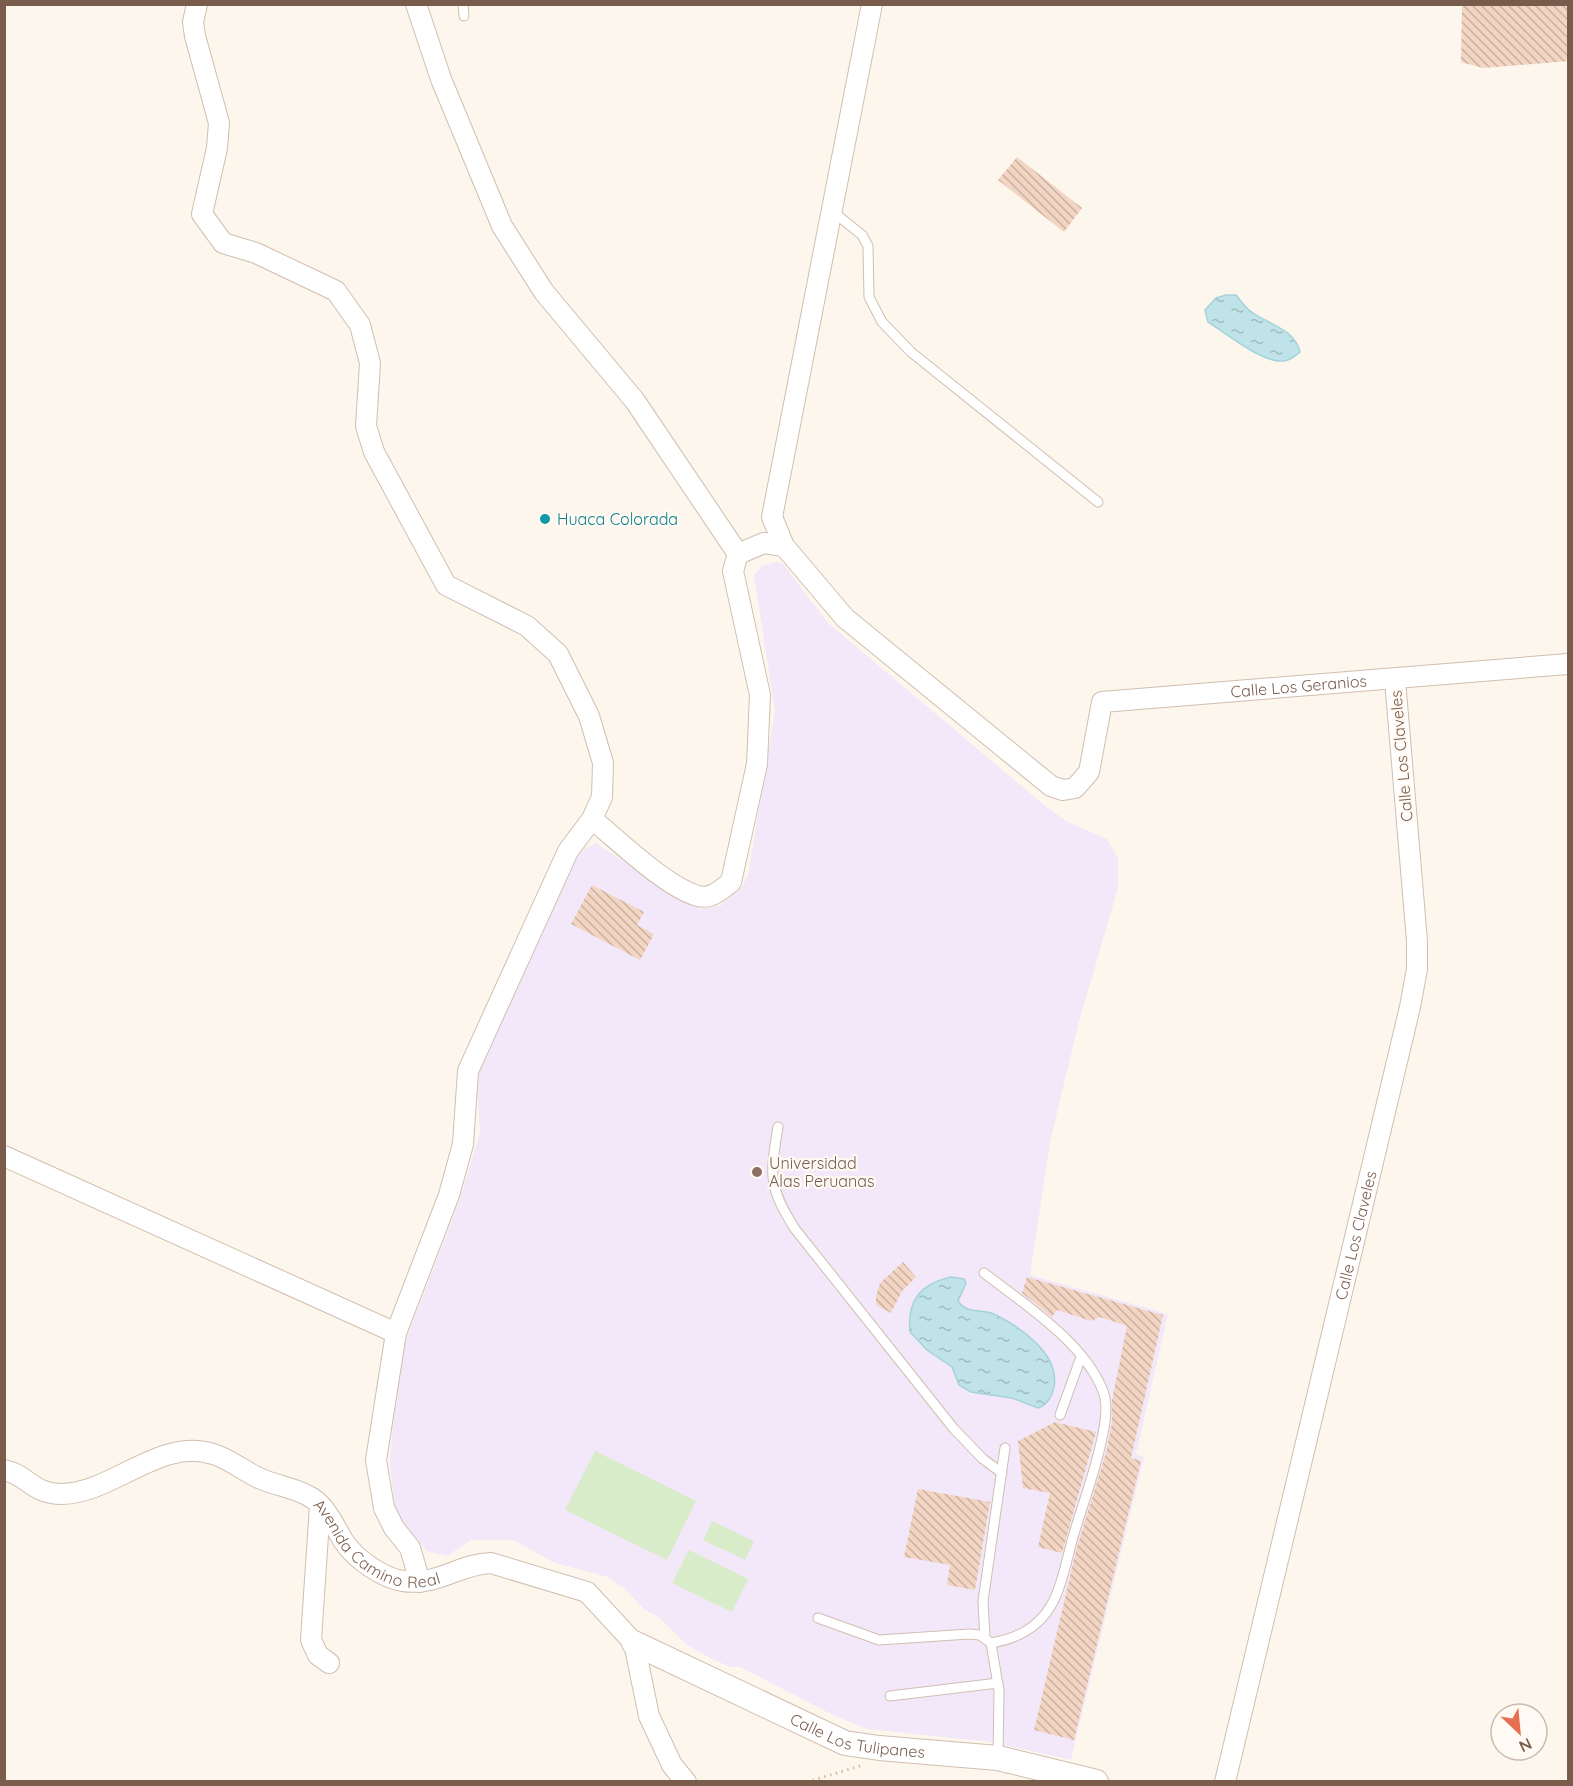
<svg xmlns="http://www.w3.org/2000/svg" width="1573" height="1786" font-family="Quicksand,sans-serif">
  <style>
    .education { fill: #f3e8fa }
    .garden { fill: #d8ecc9 }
    .water { fill: url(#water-ripples); stroke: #a5d3da; stroke-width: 1.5 }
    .building { fill: url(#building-back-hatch) }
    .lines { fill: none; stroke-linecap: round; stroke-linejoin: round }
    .service-casing { stroke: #d1beb0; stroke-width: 11 }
    .minor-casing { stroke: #d1beb0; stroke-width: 22 }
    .tertiary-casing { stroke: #d1beb0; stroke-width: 26 }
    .path { stroke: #d9b8a5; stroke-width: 3; stroke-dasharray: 1.5 4.5; stroke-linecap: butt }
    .service { stroke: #fff; stroke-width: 9 }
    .minor { stroke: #fff; stroke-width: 20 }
    .tertiary { stroke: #fff; stroke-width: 24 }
    .culture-dot { fill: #0f9aa8; stroke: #fffaf3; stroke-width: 2 }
    .education-dot { fill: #8d6e63; stroke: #fffaf3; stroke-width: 2 }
    .labels { text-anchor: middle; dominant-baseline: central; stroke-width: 4.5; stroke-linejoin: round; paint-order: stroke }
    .culture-label { font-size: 16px; fill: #0d838f; stroke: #fffaf3; text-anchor: start }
    .street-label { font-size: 16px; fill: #7a5c4d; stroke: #fffaf3 }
    .education-label { font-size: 16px; fill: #785e54; stroke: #fffaf3; text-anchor: start }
  </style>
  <defs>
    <pattern id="water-ripples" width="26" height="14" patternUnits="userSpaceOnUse" patternTransform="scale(1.5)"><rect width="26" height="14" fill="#bfe3e8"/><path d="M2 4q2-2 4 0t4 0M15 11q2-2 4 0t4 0" fill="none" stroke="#a0bbbe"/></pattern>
    <pattern id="building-back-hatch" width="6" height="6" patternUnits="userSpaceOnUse" patternTransform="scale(1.5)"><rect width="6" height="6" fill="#f3d5c3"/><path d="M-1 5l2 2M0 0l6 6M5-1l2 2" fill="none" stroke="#cab0a1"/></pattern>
  </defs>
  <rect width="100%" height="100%" fill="#fdf6ec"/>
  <polygon class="education" points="776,562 783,564 828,623 1044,805 1066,821 1107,839 1118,858 1118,888 1078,1025 1050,1142 1030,1275 1168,1314 1136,1454 1144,1457 1071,1760 990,1742 868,1729 837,1717 740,1667 730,1667 710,1658 687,1645 660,1618 644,1609 624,1588 608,1577 555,1563 513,1540 471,1540 447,1556 427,1551 398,1518 395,1509 390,1463 397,1363 459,1202 480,1133 476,1065 537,931 581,851 596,843 673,895 700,909 720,906 742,887 748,875 775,711 754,576 762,566"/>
  <g class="garden">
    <polygon points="595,1451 696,1501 667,1560 565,1510"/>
    <polygon points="712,1521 754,1541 745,1560 703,1540"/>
    <polygon points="689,1550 748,1579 732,1612 672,1583"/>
  </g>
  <g class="water">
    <path d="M1226,295H1236C1241,301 1246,309 1253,313C1271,325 1295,330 1300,352C1295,356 1290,361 1283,361C1262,363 1226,333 1208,322L1205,310L1216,298Z"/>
    <path d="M951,1277L964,1279L966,1283L958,1301C967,1315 983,1308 996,1315C1020,1327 1060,1354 1054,1387C1052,1396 1047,1405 1038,1408L1012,1398L971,1392L959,1385L952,1367L927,1350L910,1332C907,1301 920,1284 951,1277Z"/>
  </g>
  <g class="building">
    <polygon points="1462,4 1569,4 1569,61 1483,68 1461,62"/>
    <polygon points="1017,157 1082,208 1064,232 998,180"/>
    <polygon points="592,885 644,912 637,925 654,934 640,960 571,924"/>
    <polygon points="903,1262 916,1277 902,1291 891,1313 876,1305 876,1296 880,1283"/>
    <polygon points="1027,1277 1163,1315 1131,1458 1141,1461 1074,1740 1034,1730 1077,1547 1106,1453 1112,1423 1112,1400 1127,1326 1100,1317 1091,1321 1057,1310 1052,1317 1022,1293"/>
    <polygon points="1055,1422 1096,1432 1062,1553 1038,1547 1050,1493 1023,1488 1018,1441"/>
    <polygon points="918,1489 990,1502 975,1590 947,1585 950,1565 904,1557"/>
  </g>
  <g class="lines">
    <defs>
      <g id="service">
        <polyline points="463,4 464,16"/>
        <polyline points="832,211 862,235 868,246 869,297 882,322 911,352 1098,502"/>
        <path d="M778,1127C770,1176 768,1186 795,1229L954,1429L983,1459L1002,1473"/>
        <path d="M984,1273C1024,1304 1084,1342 1103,1391C1107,1401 1106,1411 1105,1422C1099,1461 1084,1500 1073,1537C1067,1558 1063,1583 1053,1602C1040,1627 1016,1639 991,1643"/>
        <polyline points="1060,1415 1081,1357"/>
        <polyline points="818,1618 879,1640 969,1634 980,1635 991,1643 999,1691 998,1758"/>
        <polyline points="985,1639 983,1601 1005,1448"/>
        <polyline points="890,1696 998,1683"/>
      </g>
      <g id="minor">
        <polyline points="197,4 193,22 195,36 219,123 217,148 202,214 223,243 256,253 336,291 360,325 370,363 366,426 374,452 446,585 527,626 558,654 589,716 603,763 602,797 592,819 568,851 468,1071 463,1144 449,1195 396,1333 376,1460 384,1508 394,1528 410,1548 420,1582"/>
        <polyline points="416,4 441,79 502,226 544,292 635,401 738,554"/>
        <polyline points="784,546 772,517 872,4"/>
        <path id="s1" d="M592,819C619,841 666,887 698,896C711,900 722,889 731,882L757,764L760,695L733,571L738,554L764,543L784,546L845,618L1051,786L1063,790L1075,788L1089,772L1102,702L1568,664"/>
        <polyline points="4,1156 396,1333"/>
        <path id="s2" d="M4,1470C28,1475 32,1494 62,1494C113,1493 160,1437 213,1454C230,1459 245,1472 261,1479C277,1486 297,1488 312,1498C327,1508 335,1527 344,1542C356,1559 382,1578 403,1581C438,1586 459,1564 491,1563L587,1592L634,1643L649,1716L672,1765L686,1782"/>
        <polyline points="320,1505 311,1640 318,1655 329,1663"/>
        <path id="s3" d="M1225,1782L1410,1007L1417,969V941L1395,680"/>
      </g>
      <g id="tertiary">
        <path id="s4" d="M634,1643L845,1743L879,1748L998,1758L1096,1782"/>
      </g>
    </defs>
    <use href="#service" class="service-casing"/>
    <use href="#minor" class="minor-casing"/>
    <use href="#tertiary" class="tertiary-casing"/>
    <polyline class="path" points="807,1782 860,1766"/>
    <use href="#service" class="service"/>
    <use href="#minor" class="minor"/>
    <use href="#tertiary" class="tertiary"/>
  </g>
  <circle class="culture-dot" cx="545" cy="519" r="6"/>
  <circle class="education-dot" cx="757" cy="1172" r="6"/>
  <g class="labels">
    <g class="culture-label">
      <text x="557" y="519">Huaca Colorada</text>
    </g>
    <g class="street-label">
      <text stroke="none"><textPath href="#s1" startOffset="1227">Calle Los Geranios</textPath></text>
      <text transform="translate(1401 756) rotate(-95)">Calle Los Claveles</text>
      <text stroke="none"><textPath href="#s3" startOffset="562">Calle Los Claveles</textPath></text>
      <text stroke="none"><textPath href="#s2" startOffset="417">Avenida Camino Real</textPath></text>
      <text stroke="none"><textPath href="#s4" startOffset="244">Calle Los Tulipanes</textPath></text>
    </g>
    <g class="education-label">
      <text x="769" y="1163">Universidad<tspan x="769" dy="18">Alas Peruanas</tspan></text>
    </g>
  </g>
  <rect width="1573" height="1786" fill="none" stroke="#7a5c4d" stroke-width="12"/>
  <g transform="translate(1519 1732) rotate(154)"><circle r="28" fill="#fffaf3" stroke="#cabbb1" stroke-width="1.5"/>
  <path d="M0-4.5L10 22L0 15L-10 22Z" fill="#e76f51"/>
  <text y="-9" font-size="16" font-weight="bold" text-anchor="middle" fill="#7a5c4d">N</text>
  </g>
</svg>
